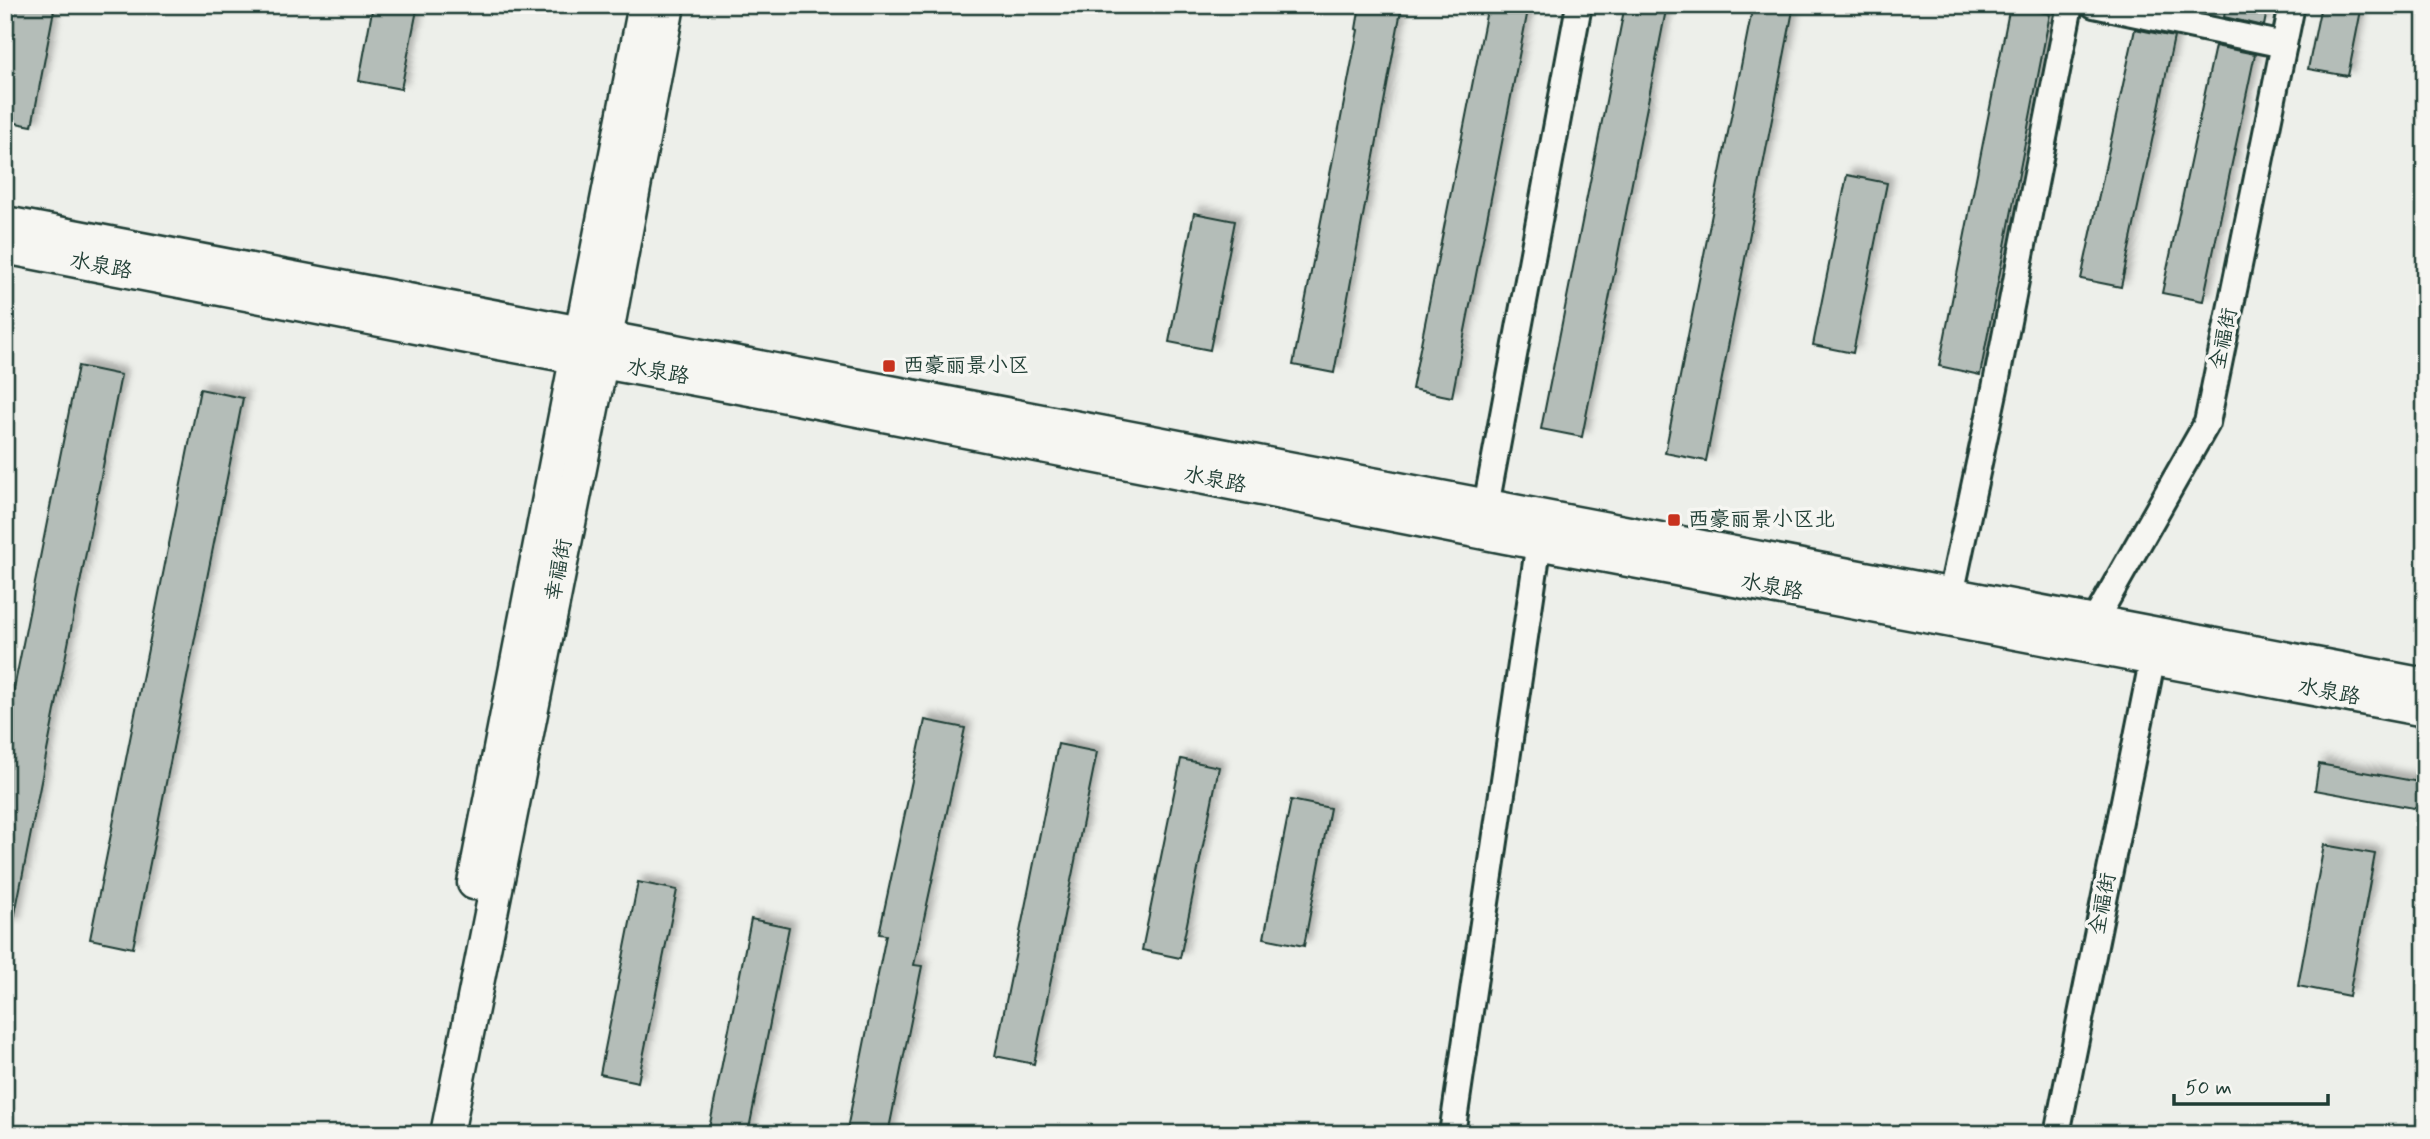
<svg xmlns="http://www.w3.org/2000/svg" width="2430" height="1139" font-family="Mynerve,'LXGW WenKai TC',sans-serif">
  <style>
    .building { fill: #b4bdb8; stroke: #1f3d34; stroke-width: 2; filter: url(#shadow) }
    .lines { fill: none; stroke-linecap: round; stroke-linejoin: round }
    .minor-casing { stroke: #1f3d34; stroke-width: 30 }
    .major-casing { stroke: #1f3d34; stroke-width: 37 }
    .minor { stroke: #f6f6f2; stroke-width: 24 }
    .major { stroke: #f6f6f2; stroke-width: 32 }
    .poi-dot { fill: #c8321e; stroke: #f6f6f2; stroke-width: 2.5 }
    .labels { text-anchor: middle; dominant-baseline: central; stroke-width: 7; stroke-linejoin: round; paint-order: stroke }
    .street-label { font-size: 21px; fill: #1f3d34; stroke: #f6f6f2 }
    .poi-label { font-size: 21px; fill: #1f3d34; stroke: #f6f6f2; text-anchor: start }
  </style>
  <defs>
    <filter id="shadow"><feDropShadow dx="6" dy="-6" stdDeviation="3.5" flood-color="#0004"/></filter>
  </defs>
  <rect width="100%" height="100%" fill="#edefea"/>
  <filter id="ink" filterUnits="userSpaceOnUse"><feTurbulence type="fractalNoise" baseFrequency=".0143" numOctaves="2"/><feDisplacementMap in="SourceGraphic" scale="14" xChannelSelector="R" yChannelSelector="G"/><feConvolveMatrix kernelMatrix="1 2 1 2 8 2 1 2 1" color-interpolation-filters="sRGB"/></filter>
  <g filter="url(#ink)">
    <g class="building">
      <polygon points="12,5 55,5 32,126 5,121 5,40"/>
      <polygon points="373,5 418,5 401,89 359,81"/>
      <polygon points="1360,5 1402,5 1334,373 1293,365 1358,30 1356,29"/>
      <polygon points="1488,5 1529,5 1452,397 1412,389"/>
      <polygon points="1625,5 1667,5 1582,437 1541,429"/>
      <polygon points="1753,5 1794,5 1706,461 1665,453"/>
      <polygon points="2226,5 2268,5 2264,26 2224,17"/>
      <polygon points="2321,5 2362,5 2348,76 2308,69"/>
      <polygon points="2010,6 2050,14 1980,375 1939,366"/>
      <polygon points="2135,29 2174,37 2121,287 2081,279"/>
      <polygon points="2215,46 2255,54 2203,301 2162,293"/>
      <polygon points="1847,175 1887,183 1853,353 1813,345"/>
      <polygon points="1194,213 1235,221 1210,350 1169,342"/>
      <polygon points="78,366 121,375 13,924 5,923 5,734"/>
      <polygon points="200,389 243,398 133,948 90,939"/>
      <polygon points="925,720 965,728 914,965 922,966 888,1134 846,1134 886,935 879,934"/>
      <polygon points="1058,744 1097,752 1034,1064 995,1056"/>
      <polygon points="1181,759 1219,767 1180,958 1142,950"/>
      <polygon points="2319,764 2425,783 2425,810 2315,790"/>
      <polygon points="1291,800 1330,808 1304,946 1264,938"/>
      <polygon points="2324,845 2375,854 2349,996 2298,986"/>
      <polygon points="638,882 677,890 638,1082 600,1074"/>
      <polygon points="751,919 789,927 748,1134 708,1134"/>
    </g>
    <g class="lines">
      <defs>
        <g id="minor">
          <polyline points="2094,5 2284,45"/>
          <polyline points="1486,506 1579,5"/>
          <polyline points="1951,595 1995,388 2070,5"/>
          <polyline points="2091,638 2094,622 2207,423 2292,5"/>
          <polyline points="1452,1134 1541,528"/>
          <polyline points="2057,1134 2156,642"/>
        </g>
        <g id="major">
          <polyline points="5,223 2425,685"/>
          <polyline points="5,247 499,343 761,391 1506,537 2425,710"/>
          <polyline points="474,883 645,5"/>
          <polyline points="447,1134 606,338 668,5"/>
        </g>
      </defs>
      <use href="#minor" class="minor-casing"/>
      <use href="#major" class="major-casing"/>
      <use href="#minor" class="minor"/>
      <use href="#major" class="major"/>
    </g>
  </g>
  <g class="poi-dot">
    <rect x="882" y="359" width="14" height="14" rx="3.5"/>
    <rect x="1667" y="513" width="14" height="14" rx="3.5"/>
  </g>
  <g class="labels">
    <g class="street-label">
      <text transform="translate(101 266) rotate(11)">水泉路</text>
      <text transform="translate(2224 339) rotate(-78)">全福街</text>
      <text transform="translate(658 372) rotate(10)">水泉路</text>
      <text transform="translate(1215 480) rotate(11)">水泉路</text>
      <text transform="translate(559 570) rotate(-79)">幸福街</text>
      <text transform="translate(1772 587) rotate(11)">水泉路</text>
      <text transform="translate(2329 692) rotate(11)">水泉路</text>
      <text transform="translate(2103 904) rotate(-79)">全福街</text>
    </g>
    <g class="poi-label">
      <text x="903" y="366">西豪丽景小区</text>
      <text x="1688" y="520">西豪丽景小区北</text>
    </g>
  </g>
  <rect width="2430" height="1139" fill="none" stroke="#f6f6f2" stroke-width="28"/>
  <rect x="14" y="14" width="2402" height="1111" fill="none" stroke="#1f3d34" stroke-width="2.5" filter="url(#ink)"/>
  <path d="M2174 1094v10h154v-10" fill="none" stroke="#1f3d34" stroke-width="3.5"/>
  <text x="2185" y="1094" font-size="21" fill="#1f3d34" stroke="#f6f6f2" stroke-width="5" paint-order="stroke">50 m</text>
</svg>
